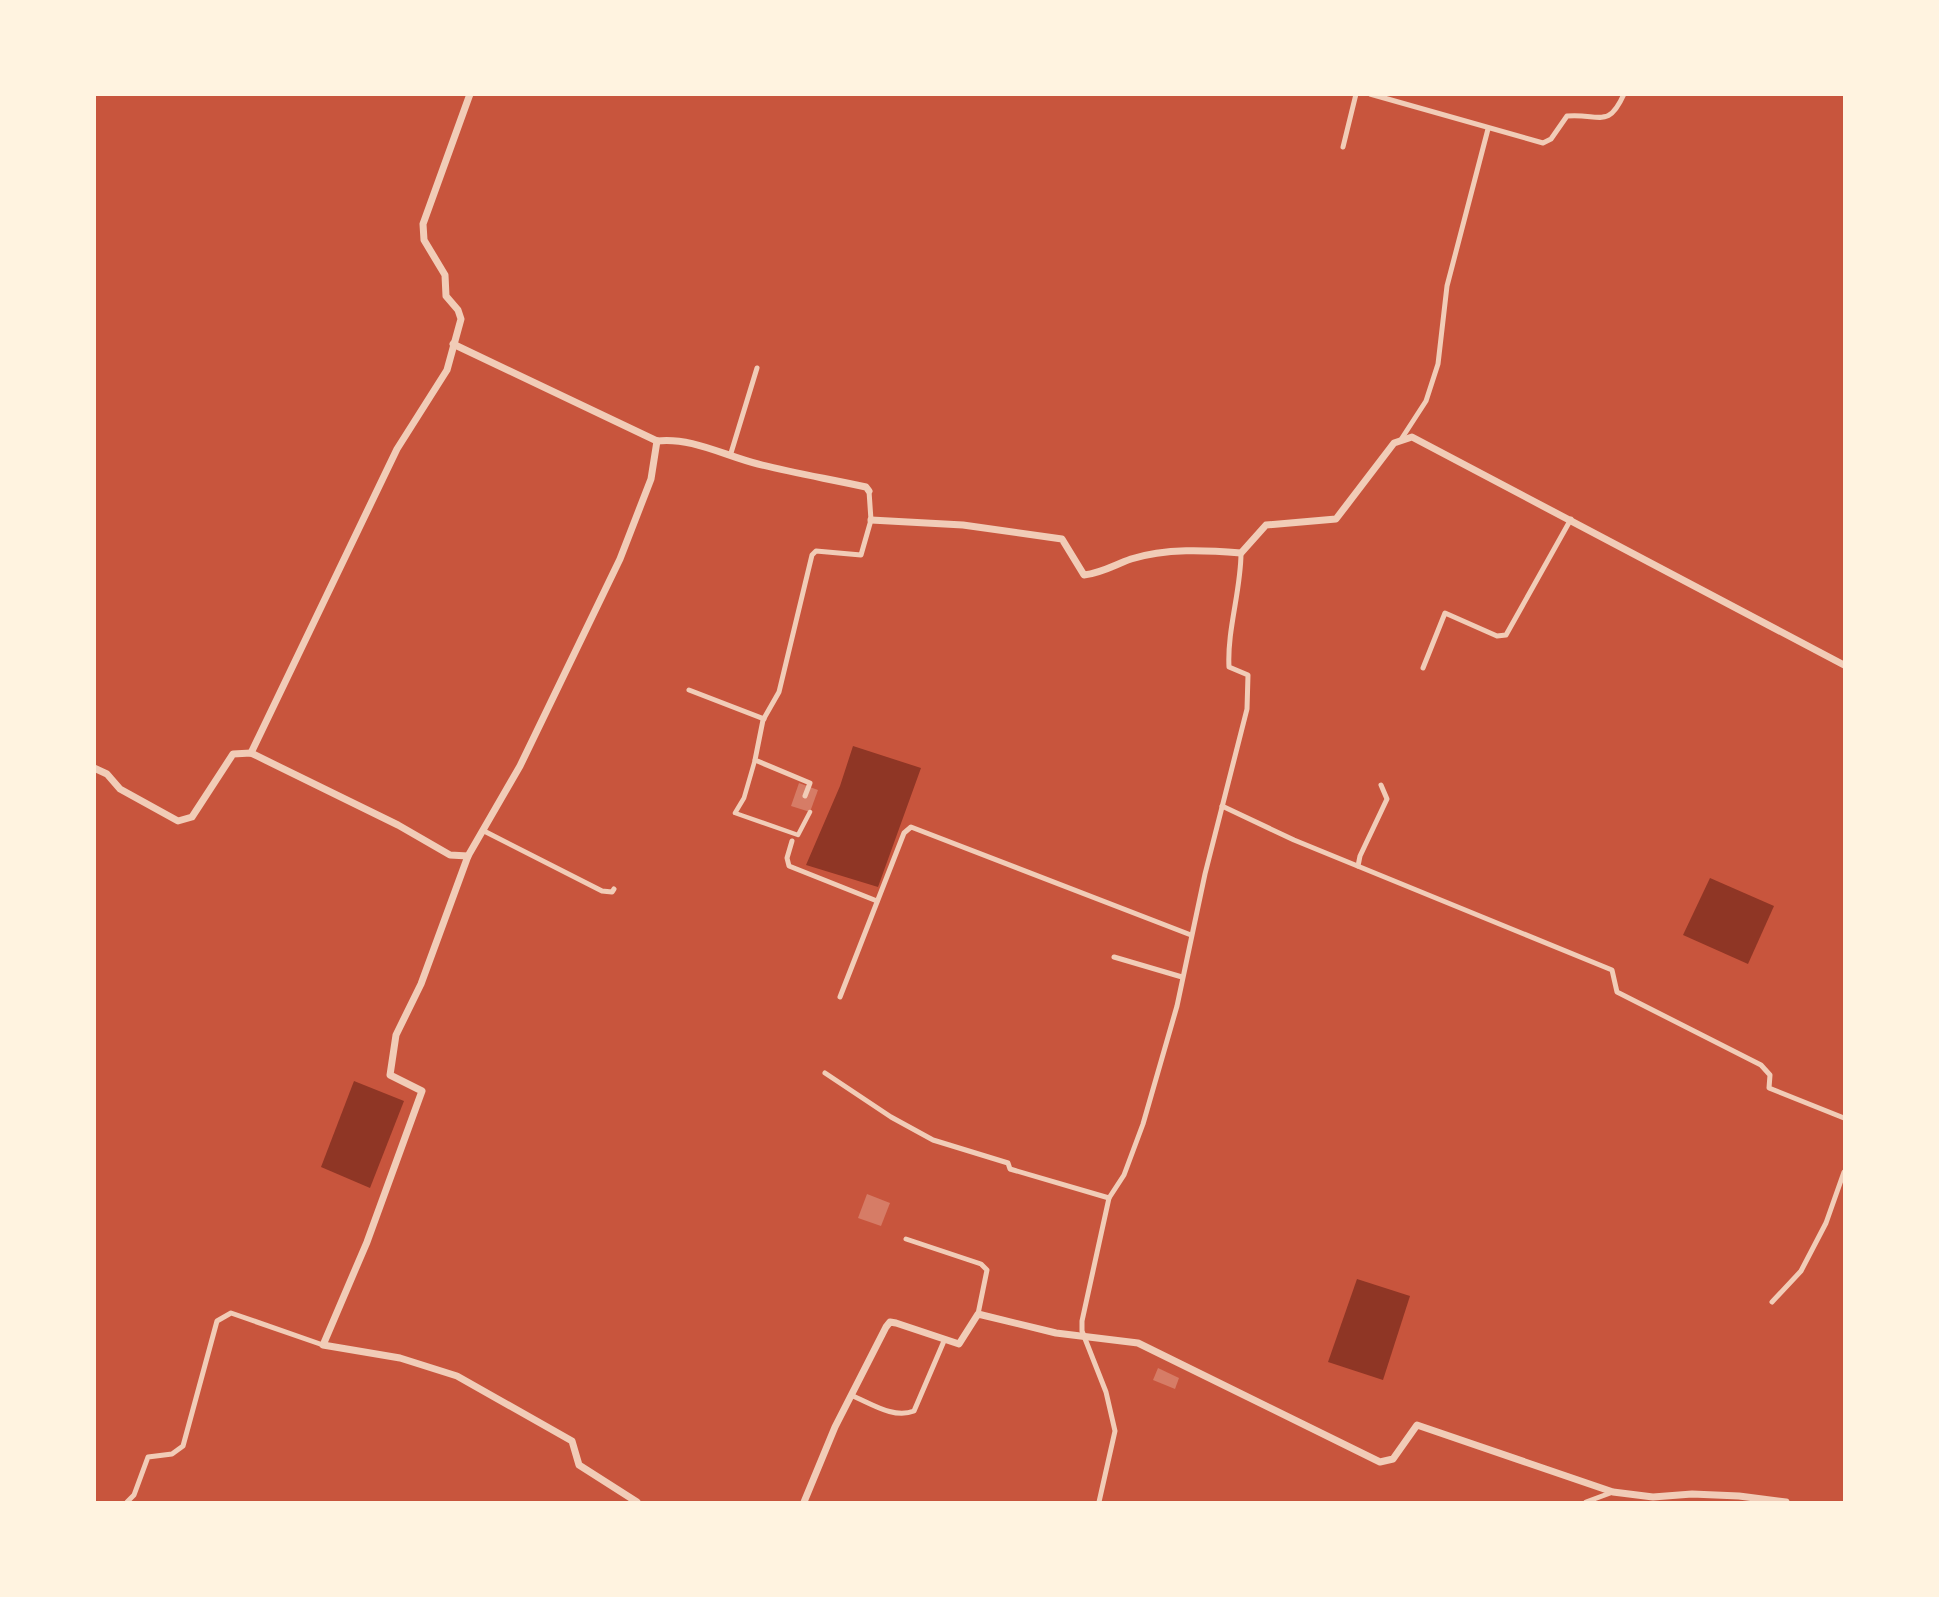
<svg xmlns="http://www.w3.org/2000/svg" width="1939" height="1597" font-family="Helvetica,sans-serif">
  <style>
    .water { fill: #8f3625 }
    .building { fill: #d67c66 }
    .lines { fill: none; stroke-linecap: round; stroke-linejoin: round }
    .pedestrian { stroke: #f1ccb7; stroke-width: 4.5 }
    .minor { stroke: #f1ccb7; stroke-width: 5 }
    .tertiary { stroke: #f1ccb7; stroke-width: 7 }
  </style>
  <rect width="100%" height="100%" fill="#c8553d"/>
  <g class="water">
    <polygon points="853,746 921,768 878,887 806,865 840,786"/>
    <polygon points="1710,878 1774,906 1748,964 1683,935"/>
    <polygon points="354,1081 404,1101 370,1188 321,1167"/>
    <polygon points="1357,1279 1410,1296 1383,1380 1328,1362"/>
  </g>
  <g class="building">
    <polygon points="799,783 818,790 810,812 791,806"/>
    <polygon points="867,1194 890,1203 881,1226 858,1218"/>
    <polygon points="1158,1368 1179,1378 1175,1389 1153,1380"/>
  </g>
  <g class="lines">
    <polyline class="pedestrian" points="755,760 744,798 735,813 798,835 810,812"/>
    <g class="minor">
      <path d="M1370,94L1543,143L1551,139L1567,116C1599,113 1608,130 1624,94"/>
      <polyline points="1343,147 1356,94"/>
      <polyline points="1402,438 1426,401 1438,364 1447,286 1488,129"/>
      <polyline points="731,453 757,368"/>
      <polyline points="1423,668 1445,613 1497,636 1506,635 1571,519"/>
      <polyline points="689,690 764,719"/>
      <polyline points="805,796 810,783 755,760 763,720 779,692 812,555 816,551 861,555 871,520 869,491"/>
      <polyline points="1222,806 1294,840 1612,970 1617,992 1761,1065 1770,1075 1769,1088 1844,1118"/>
      <polyline points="484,831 602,891 612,892 614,889"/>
      <polyline points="792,841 787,858 789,866 877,901"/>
      <polyline points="1358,866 1360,856 1387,799 1381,785"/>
      <polyline points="1114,957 1182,977"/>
      <polyline points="840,997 904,833 911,827 1191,935"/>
      <polyline points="825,1073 891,1117 933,1140 1008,1163 1010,1169 1109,1198"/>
      <polyline points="906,1239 981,1264 987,1270 978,1314"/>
      <polyline points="1772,1302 1801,1271 1826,1223 1844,1172"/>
      <path d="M853,1396C872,1404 894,1419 914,1411L944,1341"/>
      <polyline points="127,1502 134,1495 148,1457 172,1454 183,1446 217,1321 231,1313 323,1345"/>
      <path d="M1099,1502L1115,1431L1106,1392L1082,1331V1321L1109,1198L1124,1175L1143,1124L1177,1006L1205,874L1247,709L1248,675L1229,667C1227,630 1241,590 1241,553"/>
      <polyline points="1586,1502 1613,1492"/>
    </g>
    <g class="tertiary">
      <polyline points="453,344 657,441"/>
      <path d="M657,441C692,437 725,456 758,464C793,473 830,479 866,487L869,491"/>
      <path d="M871,520L963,525L1062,539L1084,575C1102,573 1114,565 1131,559C1166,548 1206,550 1241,553L1266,525L1336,519L1394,443L1412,437L1844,665"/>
      <polyline points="251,753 397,449 447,370 461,319 458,310 446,296 445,275 424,240 423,224 470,94"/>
      <polyline points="94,768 107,774 120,789 178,821 192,817 233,754 251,753 398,825 450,855 468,856"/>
      <polyline points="637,1502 579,1465 572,1441 457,1376 400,1358 323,1345 367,1242 422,1091 390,1075 396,1035 421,984 468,856 520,766 620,559 651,479 657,441"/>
      <polyline points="804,1502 835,1427 886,1327 890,1322 896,1323 959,1344 978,1314 1056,1333 1138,1343 1380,1462 1393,1459 1417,1425 1613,1492 1653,1497 1692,1494 1739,1496 1786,1502"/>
    </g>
  </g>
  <rect width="1939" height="1597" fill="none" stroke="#fff3e0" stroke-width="192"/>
</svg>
